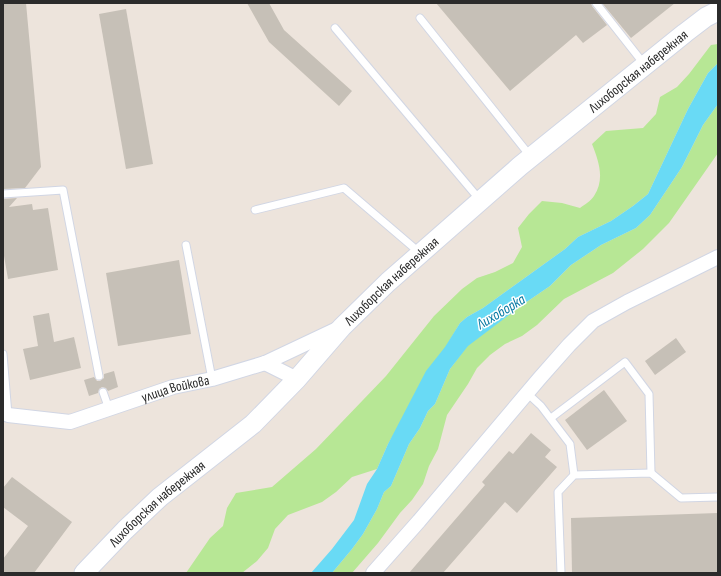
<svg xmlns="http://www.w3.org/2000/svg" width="721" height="576" font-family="'Sofia Sans Condensed',sans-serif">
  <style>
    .green { fill: #b7e795 }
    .water { fill: #69daf5 }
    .building { fill: #c6c0b7 }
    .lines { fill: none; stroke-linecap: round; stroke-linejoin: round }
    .lane-casing { stroke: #d1d6e4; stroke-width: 9 }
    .street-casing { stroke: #d1d6e4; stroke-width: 16 }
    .secondary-casing { stroke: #d1d6e4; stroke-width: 21 }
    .lane { stroke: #fff; stroke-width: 7 }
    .street { stroke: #fff; stroke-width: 14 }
    .secondary { stroke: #fff; stroke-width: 19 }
    .labels { text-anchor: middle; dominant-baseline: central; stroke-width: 3; stroke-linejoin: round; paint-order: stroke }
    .street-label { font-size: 14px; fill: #2b2b2b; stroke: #fff }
    .water-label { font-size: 15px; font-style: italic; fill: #0679a3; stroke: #fff }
  </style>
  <rect width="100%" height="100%" fill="#ede4dc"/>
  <g class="green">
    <path d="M718,44V63L708,73L688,109L648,194L633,206L611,221L578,237L565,249L483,308L467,317L460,323L388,444L377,469L352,477L336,492L322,502L288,515L275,529L268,548L257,561L242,573H186L210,538L223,526L227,508L236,493L272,487L316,449L386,376L434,316L462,289L477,278L495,272L513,263L522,247L518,228L529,214L542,201L562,203L580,208C584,205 591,201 594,196C605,179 599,162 592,144L606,131L643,128L656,114L660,97L677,87L689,74L711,45Z"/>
    <polygon points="718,104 718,153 669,223 643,249 613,273 564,299 537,325 522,336 505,344 490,355 477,368 468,384 447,415 438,449 429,466 423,484 412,500 400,513 378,543 352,573 332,573 352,549 363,534 377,509 384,492 391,486 409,444 420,428 428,411 435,404 450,369 468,345 525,303 550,286 571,265 601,245 636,228 650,215 682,167 703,125"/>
  </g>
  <polygon class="water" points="718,63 718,104 703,125 682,167 650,215 636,228 601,245 571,265 550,286 525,303 468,346 450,369 435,404 428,411 420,428 409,444 391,486 384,492 377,509 363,534 352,549 332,573 311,573 332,549 354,520 367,484 377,469 388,444 426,371 445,347 460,323 467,317 483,308 565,249 578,237 611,221 633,206 648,194 688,109 708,73"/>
  <g class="building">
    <polygon points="3,3 26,3 41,167 25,188 3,189"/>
    <polygon points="247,3 269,3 284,30 352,91 339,106 269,42"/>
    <polygon points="436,3 591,3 592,6 607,25 583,43 576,35 510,91"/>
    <polygon points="602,3 675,3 631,38"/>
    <polygon points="126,9 153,164 126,169 99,14"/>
    <polygon points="17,198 9,207 32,204 33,210 48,208 58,270 8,279 3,250 3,199"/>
    <polygon points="179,260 191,334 118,346 106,273"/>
    <polygon points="49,313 54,342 74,337 81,368 30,380 23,349 38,346 33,316"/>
    <polygon points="676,338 686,352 655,375 645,361"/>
    <polygon points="114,371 118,387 108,391 106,388 102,387 99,389 98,393 89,396 84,380 94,377 97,381 100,381 104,378 104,374"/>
    <polygon points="604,390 627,421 587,450 565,420"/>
    <polygon points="531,433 551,450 545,457 557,467 517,513 505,502 443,573 409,573 485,485 482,482 509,451 513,454"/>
    <polygon points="12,477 72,522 34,573 3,573 3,559 28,526 3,507 3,488"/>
    <polygon points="718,513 718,573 572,573 571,518"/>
  </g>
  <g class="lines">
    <defs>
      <g id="lane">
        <polyline points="596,3 644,64"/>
        <polyline points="420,18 531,157"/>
        <polyline points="335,28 480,200"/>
        <polyline points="3,194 63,190 99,376"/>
        <polyline points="255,210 344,188 420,253"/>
        <polyline points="186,245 212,379"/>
        <polyline points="3,354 8,415"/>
        <polyline points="103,392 109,409"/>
        <polyline points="527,393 541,406 570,444 574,475"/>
        <polyline points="551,418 625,362 649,394 651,473"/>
        <polyline points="561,573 558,492 574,475 651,473 681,498 718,497"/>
      </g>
      <g id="street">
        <polyline points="265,363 297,379"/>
        <path id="s1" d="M8,415L70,422L173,387L212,379L265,363L337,329"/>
        <polyline points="373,573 419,521 539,379 569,345 593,321 627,302 718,257"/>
      </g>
      <g id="secondary">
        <path id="s2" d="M84,573L125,530L160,497L253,424L297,379L342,327L388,282L520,166L685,33L706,17L718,11"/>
      </g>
    </defs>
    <use href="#lane" class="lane-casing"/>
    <use href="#street" class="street-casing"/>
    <use href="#secondary" class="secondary-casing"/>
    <use href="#lane" class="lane"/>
    <use href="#street" class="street"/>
    <use href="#secondary" class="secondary"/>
  </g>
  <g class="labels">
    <g class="street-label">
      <text stroke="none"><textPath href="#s2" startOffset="749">Лихоборская набережная</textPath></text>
      <text stroke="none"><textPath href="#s2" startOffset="425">Лихоборская набережная</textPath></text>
      <text stroke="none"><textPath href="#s1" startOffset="173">улица Войкова</textPath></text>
      <text stroke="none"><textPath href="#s2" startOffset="101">Лихоборская набережная</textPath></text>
    </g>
    <g class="water-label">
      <text transform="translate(501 312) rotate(-31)">Лихоборка</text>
    </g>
  </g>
  <rect width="721" height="576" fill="none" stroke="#2b2b2b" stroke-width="8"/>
</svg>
